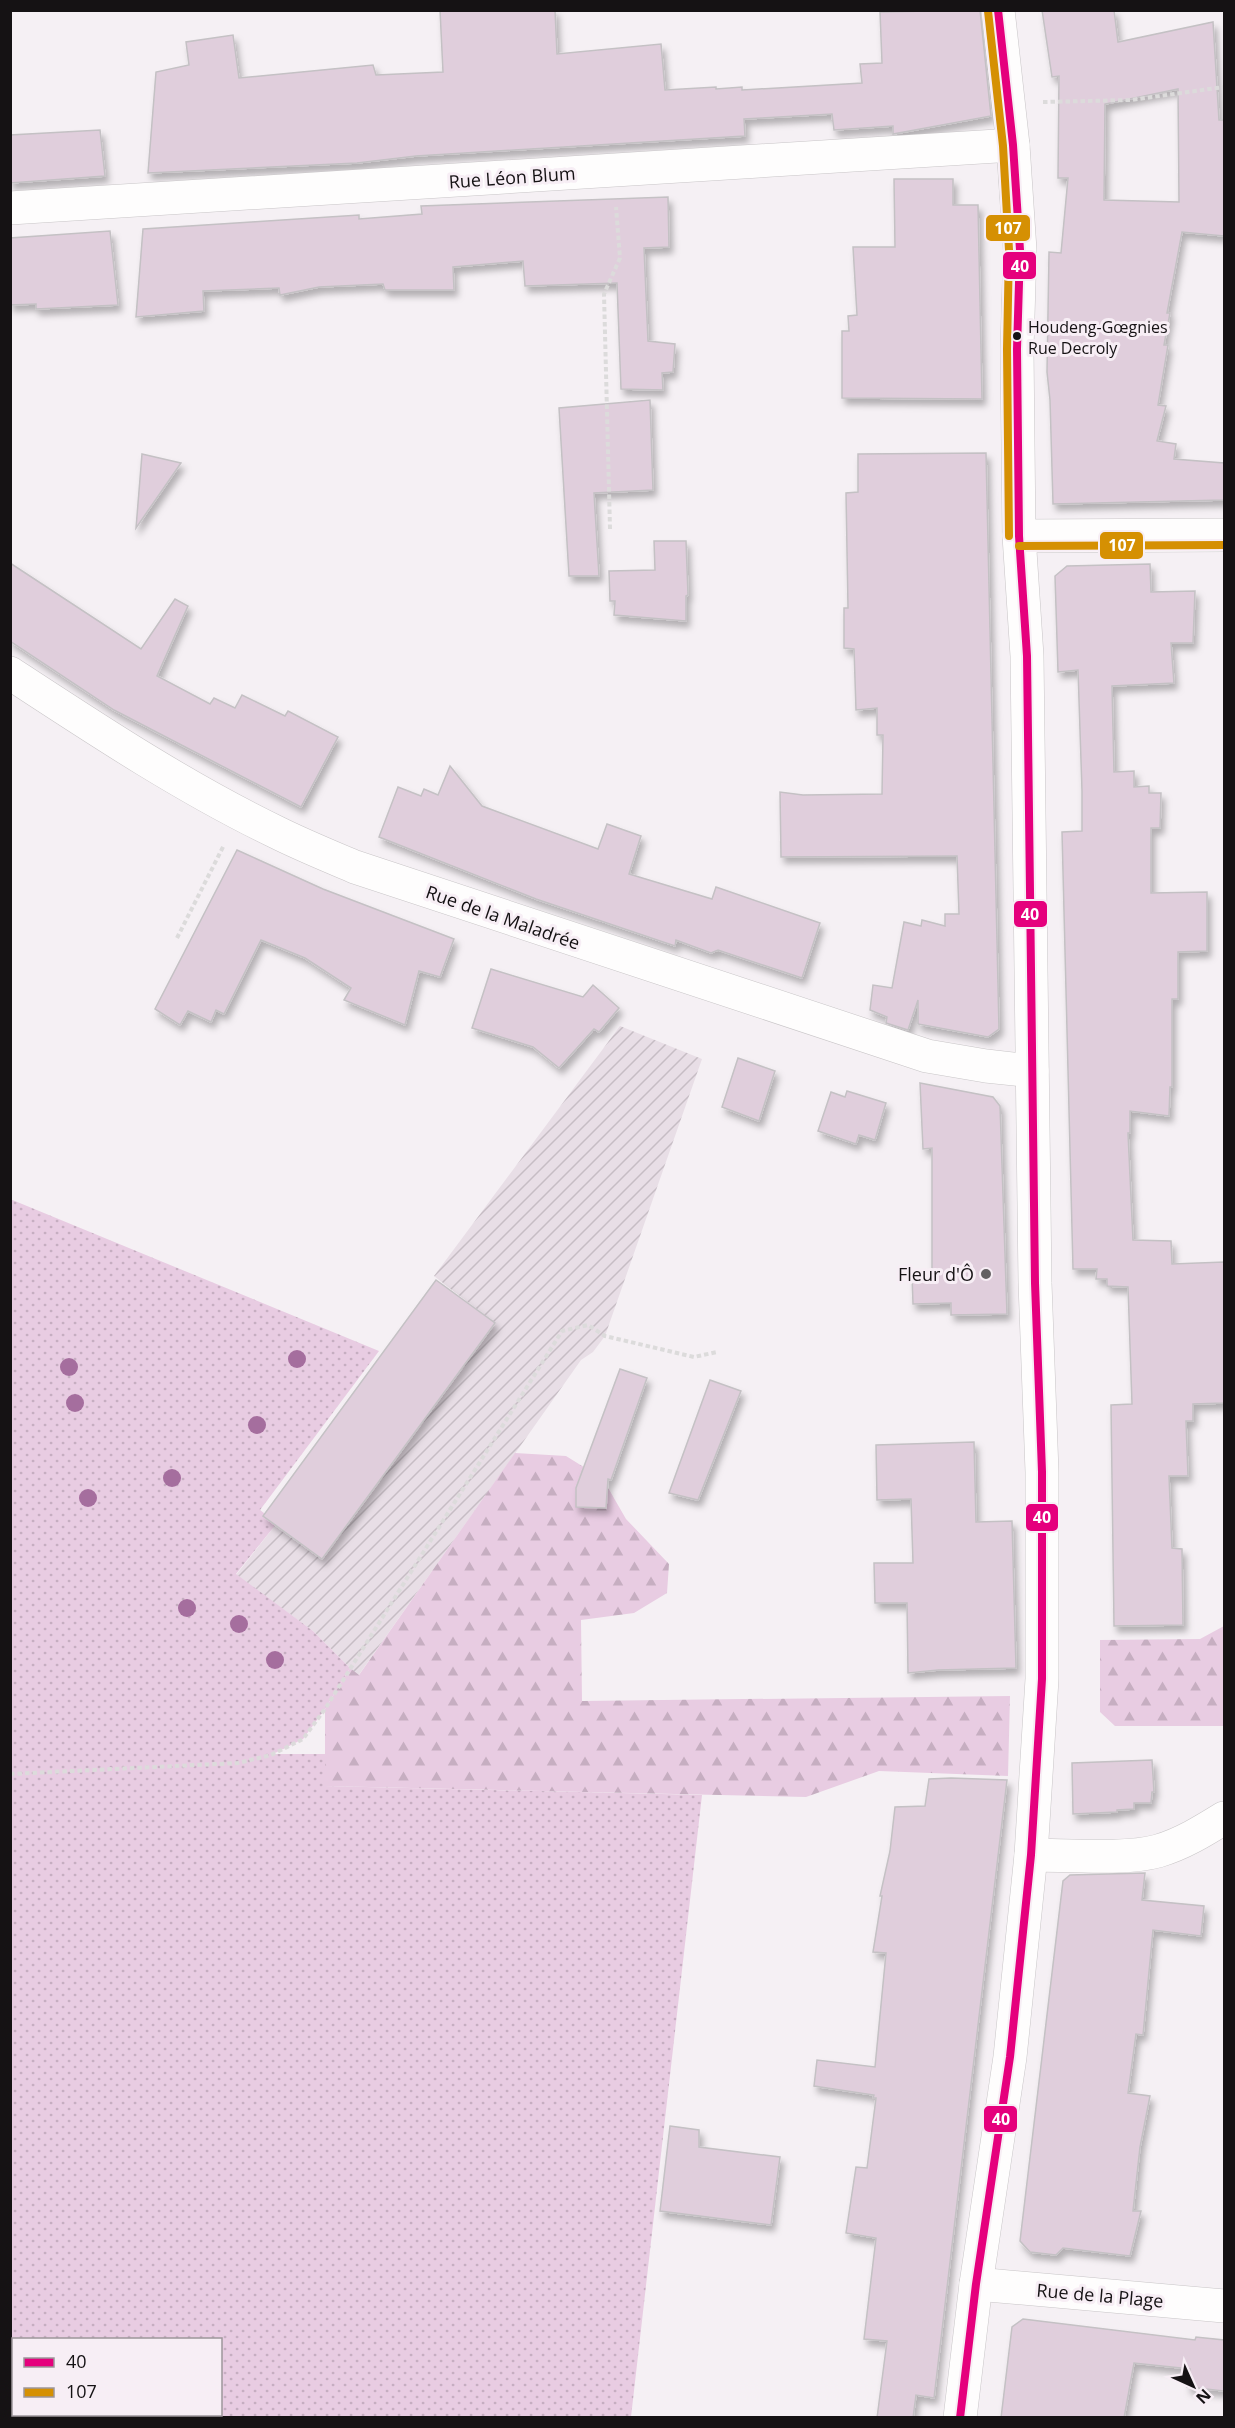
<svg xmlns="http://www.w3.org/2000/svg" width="1235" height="2428" font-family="'Open Sans',sans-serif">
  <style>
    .industrial { fill: url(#industrial-furrows) }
    .grass { fill: url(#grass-dots); fill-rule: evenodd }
    .forest { fill: url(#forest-firs) }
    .building { fill: #e0cedc; stroke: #c4c1c4; stroke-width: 1.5; fill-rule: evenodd; filter: url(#shadow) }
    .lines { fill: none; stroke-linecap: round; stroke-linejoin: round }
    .minor-casing { stroke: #c8c5c7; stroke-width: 34 }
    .path { stroke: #dcdbdb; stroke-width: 4; stroke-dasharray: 4.5 3; stroke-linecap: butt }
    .minor { stroke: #fefdfd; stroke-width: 33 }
    .bus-1-casing { stroke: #f7eef5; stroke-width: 12 }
    .bus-2-casing { stroke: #f7eef5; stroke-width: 12 }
    .bus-1 { stroke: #e5007d; stroke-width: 8 }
    .bus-2 { stroke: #d59003; stroke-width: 8 }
    .tree { fill: #a56e9e }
    .bus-dot { fill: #151214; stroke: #f7eef5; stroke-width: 2 }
    .poi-dot { fill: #636062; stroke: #f7eef5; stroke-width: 2 }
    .labels { text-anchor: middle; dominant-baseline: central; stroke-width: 6; stroke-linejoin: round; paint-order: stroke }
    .bus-label { font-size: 16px; fill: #151214; stroke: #f7eef5; text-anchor: start }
    .street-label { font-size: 18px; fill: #151214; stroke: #f7eef5 }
    .poi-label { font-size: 18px; fill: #151214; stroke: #f7eef5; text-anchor: end }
    .line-badge { stroke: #f7eef5; stroke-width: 2 }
    .badge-label { font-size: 16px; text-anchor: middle; font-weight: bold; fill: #fff }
  </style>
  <defs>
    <pattern id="industrial-furrows" width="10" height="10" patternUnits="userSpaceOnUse" patternTransform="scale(1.5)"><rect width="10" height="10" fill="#e8dee6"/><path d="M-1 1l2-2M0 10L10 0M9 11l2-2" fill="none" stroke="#c6bdc4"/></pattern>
    <pattern id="grass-dots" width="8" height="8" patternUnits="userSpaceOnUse" patternTransform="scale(1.5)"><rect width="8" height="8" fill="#e8cce2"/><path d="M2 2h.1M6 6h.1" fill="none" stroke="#c6aec1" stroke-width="1.8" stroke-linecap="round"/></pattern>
    <pattern id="forest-firs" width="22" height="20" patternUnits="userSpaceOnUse" patternTransform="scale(1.5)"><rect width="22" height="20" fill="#e8cce2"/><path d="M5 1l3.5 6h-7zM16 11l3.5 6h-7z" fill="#c6aec1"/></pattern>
    <filter id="shadow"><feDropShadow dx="3.5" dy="6" stdDeviation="3" flood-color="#0004"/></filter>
  </defs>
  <rect width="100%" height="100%" fill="#f5f0f4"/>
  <polygon class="industrial" points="620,1026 702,1059 605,1336 593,1352 581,1360 358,1676 313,1631 236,1575 277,1523 491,1320 434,1276"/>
  <path class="grass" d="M10,1199L379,1351L260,1510L277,1523L236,1574L313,1631L350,1668L325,1709L303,1739L273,1754H326L325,1786L702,1795L631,2417H11ZM14,2340H220V2414H14Z"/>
  <g class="forest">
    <polygon points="515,1453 566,1456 603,1479 626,1519 669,1564 667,1593 634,1613 581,1620 582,1701 1010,1696 1008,1776 879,1771 806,1797 325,1786 325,1709 350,1668 359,1675"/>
    <polygon points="1224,1626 1224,1726 1115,1726 1100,1712 1100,1640 1200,1639"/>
  </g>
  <g class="building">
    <polygon points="440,10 555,10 557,54 661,44 665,90 716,87 716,89 742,87 742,90 862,83 860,64 882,63 880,12 980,10 991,116 893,134 893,126 834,130 832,114 744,119 745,136 416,156 357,163 148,173 156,72 189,65 186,42 233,35 239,78 373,65 376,75 443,72"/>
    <path d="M1042,10H1114L1118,42L1213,22L1219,120H1224V236L1182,232L1167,313H1170L1164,345H1168L1158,405L1166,406L1157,441L1176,444L1174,459L1224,463V500L1053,504L1050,400L1047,372L1049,252L1061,253L1068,178H1058L1059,76L1052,77ZM1178,89L1179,202L1104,200L1105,104Z"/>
    <polygon points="100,130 105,176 10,183 10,135"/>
    <polygon points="894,179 953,179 953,205 978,205 982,399 842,398 842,331 849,331 848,316 857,315 853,247 895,247"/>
    <polygon points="668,197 669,247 644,248 648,341 675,344 673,372 662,373 663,390 621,389 617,283 525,286 523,261 453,267 454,290 385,290 383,284 319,287 280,295 279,288 203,291 204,311 136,317 143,229 359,215 359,219 422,214 421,206"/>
    <polygon points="110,231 118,305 36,309 36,304 10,305 10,238"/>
    <polygon points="650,400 653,490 594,493 599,576 569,576 559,408"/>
    <polygon points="986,453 999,1029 988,1037 918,1024 918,1000 908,1030 886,1023 887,1017 870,1010 873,985 892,988 904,922 921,926 922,920 945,926 945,914 959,914 957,856 781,857 780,792 803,795 882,794 883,735 877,735 877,708 856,710 854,649 844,648 844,608 848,608 846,493 858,492 858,454"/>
    <polygon points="142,454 181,463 136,528"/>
    <polygon points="654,541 686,541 688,595 686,596 686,621 614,615 615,601 610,601 609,571 655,570"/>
    <polygon points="10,563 141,649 175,599 188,606 157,676 210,704 214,698 235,708 242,695 285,716 288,711 338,737 301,807 114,710 10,641"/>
    <polygon points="1150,564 1151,592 1195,591 1193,643 1171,643 1174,683 1112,686 1114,772 1134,771 1134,787 1149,786 1149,793 1161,793 1160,828 1151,828 1151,893 1207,892 1207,951 1178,952 1178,999 1172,999 1172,1087 1170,1087 1169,1116 1130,1111 1130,1133 1128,1133 1133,1240 1171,1241 1172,1264 1224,1262 1224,1403 1193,1404 1193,1421 1186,1421 1188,1476 1169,1476 1172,1548 1182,1549 1183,1625 1114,1626 1111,1405 1132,1404 1128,1287 1107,1286 1107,1279 1096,1279 1097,1269 1073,1269 1062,832 1082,831 1082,791 1078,670 1058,672 1055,576 1067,566"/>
    <polygon points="450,766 482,806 598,849 607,824 641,836 629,874 712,899 716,887 820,923 802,978 718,950 711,953 676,940 675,946 536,899 379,837 398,787 421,796 424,789 438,795"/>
    <polygon points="237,850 323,889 454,939 440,977 419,971 405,1025 344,1000 351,988 305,958 261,940 224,1014 216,1010 211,1022 188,1011 180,1025 155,1009"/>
    <polygon points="491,969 583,997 593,985 619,1008 599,1032 594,1029 559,1068 533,1047 472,1028"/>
    <polygon points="738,1058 775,1071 759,1121 722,1107"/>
    <polygon points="920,1083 993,1097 1000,1106 1007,1314 951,1315 951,1303 913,1304 912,1276 932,1275 932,1148 923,1149"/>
    <polygon points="847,1091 886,1103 875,1140 859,1135 856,1144 818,1131 831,1092 845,1097"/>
    <polygon points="436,1280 495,1323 322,1559 263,1516"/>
    <polygon points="620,1369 647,1378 611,1480 608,1479 606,1508 576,1507 576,1488"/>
    <polygon points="710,1380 741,1391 698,1500 669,1493"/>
    <polygon points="974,1442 976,1522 1012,1521 1016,1668 938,1670 908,1673 907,1603 875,1603 874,1563 913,1563 911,1499 877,1500 876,1445"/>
    <polygon points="1152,1760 1154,1792 1152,1792 1151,1803 1134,1803 1134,1809 1117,1810 1117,1812 1073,1814 1072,1763"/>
    <polygon points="951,1778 1007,1780 934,2398 916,2395 913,2418 877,2418 887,2341 864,2339 876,2238 846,2233 856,2167 867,2168 876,2098 873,2098 874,2095 814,2086 817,2060 875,2067 886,1953 873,1952 882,1896 880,1896 890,1851 895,1807 925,1806 929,1779"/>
    <polygon points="1145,1873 1142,1900 1204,1906 1201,1936 1153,1930 1143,2035 1136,2034 1128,2093 1150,2096 1140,2147 1133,2211 1141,2211 1130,2256 1063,2248 1056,2255 1030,2252 1020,2241 1063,1881 1070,1875"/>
    <polygon points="670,2126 699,2130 699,2147 780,2157 771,2225 660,2211"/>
    <polygon points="1023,2319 1195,2340 1196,2337 1224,2340 1224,2391 1187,2387 1190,2369 1134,2363 1124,2418 1001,2418 1012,2327"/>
  </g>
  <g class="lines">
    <defs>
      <g id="minor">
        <polyline points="10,208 1013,145"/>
        <polyline points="1019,536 1224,535"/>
        <path d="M10,673C97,730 183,787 276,832C302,845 329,856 355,867L927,1056L986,1066L1032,1071"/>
        <path d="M1031,1855C1066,1855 1126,1860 1158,1851C1182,1844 1203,1831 1224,1818"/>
        <polyline points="976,2284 1224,2306"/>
        <polyline points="960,2418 976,2284 1010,2057 1031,1855 1042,1679 1042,1472 1035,1283 1027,656 1019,536 1017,349 1020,250 1013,145 998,10"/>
      </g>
    </defs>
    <use href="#minor" class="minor-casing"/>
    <g class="path">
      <polyline points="1043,102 1131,100 1224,87"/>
      <polyline points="610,529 604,294 620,258 616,207"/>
      <polyline points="177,938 224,845"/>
      <polyline points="10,1774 238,1763 271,1755 303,1739 325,1709 562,1331 588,1325 605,1336 694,1357 717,1352"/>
    </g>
    <use href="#minor" class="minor"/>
    <defs>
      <polyline id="bus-1" points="960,2418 976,2284 1010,2057 1031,1855 1042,1679 1042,1472 1035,1283 1027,656 1019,536 1017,349 1020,250 1013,145 998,10"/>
      <g id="bus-2">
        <polyline points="988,11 1003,146 1009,250 1007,349 1009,536"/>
        <polyline points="1019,546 1224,545"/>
      </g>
    </defs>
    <use href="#bus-1" class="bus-1-casing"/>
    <use href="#bus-2" class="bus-2-casing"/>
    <use href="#bus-1" class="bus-1"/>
    <use href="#bus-2" class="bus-2"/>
  </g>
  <g class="tree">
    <circle cx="297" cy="1359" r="9"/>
    <circle cx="69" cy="1367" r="9"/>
    <circle cx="75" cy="1403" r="9"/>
    <circle cx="257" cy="1425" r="9"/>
    <circle cx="172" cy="1478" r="9"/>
    <circle cx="88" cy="1498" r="9"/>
    <circle cx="187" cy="1608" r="9"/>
    <circle cx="239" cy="1624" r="9"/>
    <circle cx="275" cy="1660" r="9"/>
  </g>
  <circle class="bus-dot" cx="1017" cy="336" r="5"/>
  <circle class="poi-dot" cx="986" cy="1274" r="6"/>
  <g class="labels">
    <g class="bus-label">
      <text x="1028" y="327">Houdeng-Gœgnies<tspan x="1028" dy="21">Rue Decroly</tspan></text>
    </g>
    <g class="street-label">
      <text transform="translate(512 177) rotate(-4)">Rue Léon Blum</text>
      <text transform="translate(503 917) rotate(19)">Rue de la Maladrée</text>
      <text transform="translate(1100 2295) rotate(5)">Rue de la Plage</text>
    </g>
    <g class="poi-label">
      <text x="974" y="1274">Fleur d'Ô</text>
    </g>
  </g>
  <g class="line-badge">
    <rect x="985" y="214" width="46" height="28" rx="6" fill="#d59003"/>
    <rect x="1002" y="251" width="35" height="29" rx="6" fill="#e5007d"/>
    <rect x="1099" y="531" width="45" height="29" rx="6" fill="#d59003"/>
    <rect x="1013" y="900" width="35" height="28" rx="6" fill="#e5007d"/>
    <rect x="1025" y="1503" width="34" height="29" rx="6" fill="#e5007d"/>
    <rect x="983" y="2105" width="35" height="28" rx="6" fill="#e5007d"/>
  </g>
  <g class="badge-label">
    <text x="1008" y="234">107</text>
    <text x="1020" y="272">40</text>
    <text x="1122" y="551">107</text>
    <text x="1030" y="920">40</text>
    <text x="1042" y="1523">40</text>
    <text x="1001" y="2125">40</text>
  </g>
  <rect width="1235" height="2428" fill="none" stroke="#151214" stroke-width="24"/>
  <rect x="12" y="2338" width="210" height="78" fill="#f7eef5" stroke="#9d969b" stroke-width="1.5"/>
  <rect x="24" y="2358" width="30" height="9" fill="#e5007d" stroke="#9d969b" stroke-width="1.5"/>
  <text x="66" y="2368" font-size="18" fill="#151214">40</text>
  <rect x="24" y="2388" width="30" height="9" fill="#d59003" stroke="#9d969b" stroke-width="1.5"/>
  <text x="66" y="2398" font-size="18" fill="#151214">107</text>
  <g transform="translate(1193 2386) rotate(135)" stroke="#f7eef5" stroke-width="4.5" paint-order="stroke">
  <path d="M0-4.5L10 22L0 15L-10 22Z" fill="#151214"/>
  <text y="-9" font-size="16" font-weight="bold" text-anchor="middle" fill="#151214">N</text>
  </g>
</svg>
